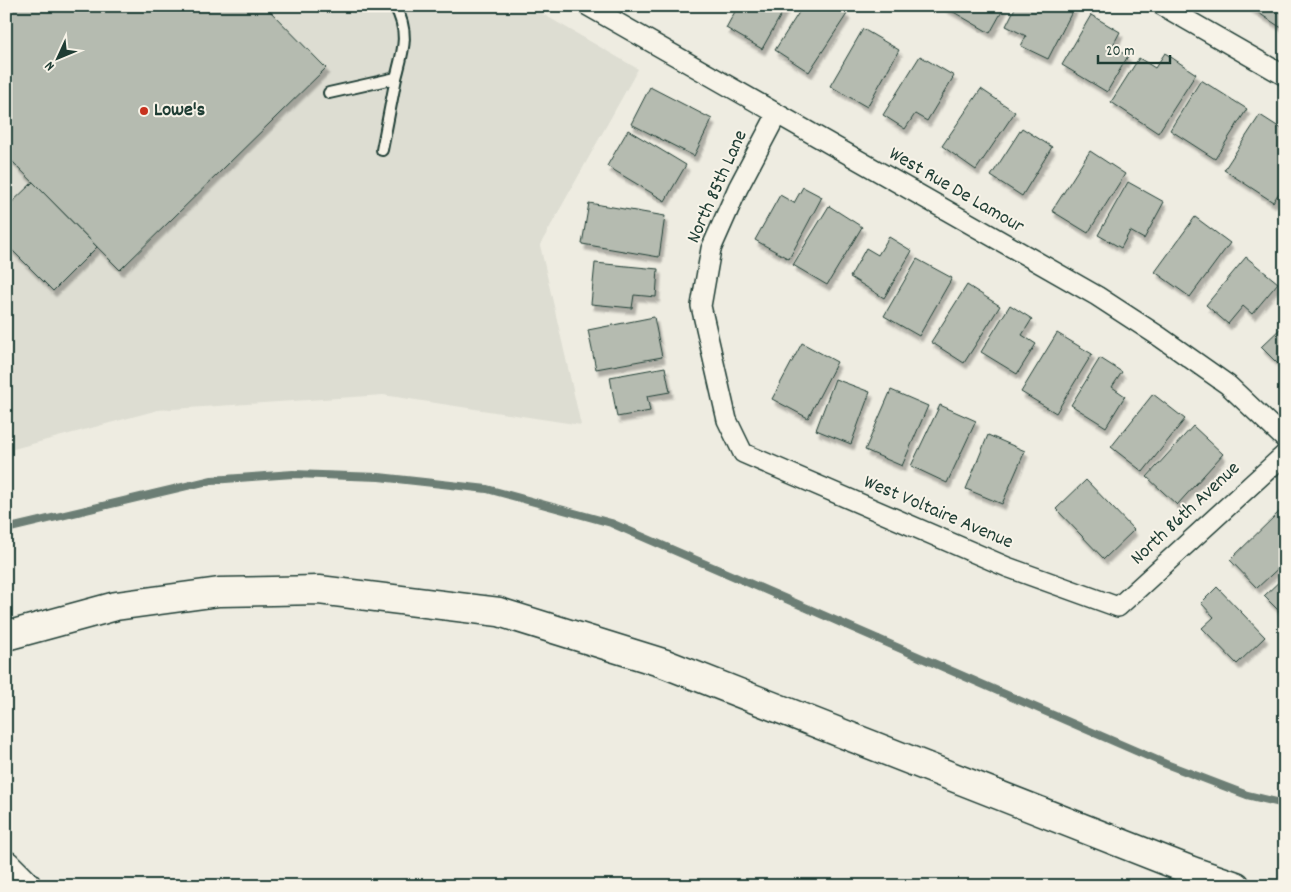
<svg xmlns="http://www.w3.org/2000/svg" width="1291" height="892" font-family="Dekko,sans-serif">
  <style>
    .built { fill: #ddddd2 }
    .lines { fill: none; stroke-linecap: round; stroke-linejoin: round }
    .stream { stroke: #6c7e74; stroke-width: 8 }
    .building { fill: #b5bbb0; stroke: #1f3d34; filter: url(#shadow) }
    .service-casing { stroke: #1f3d34; stroke-width: 14 }
    .minor-casing { stroke: #1f3d34; stroke-width: 22 }
    .secondary-casing { stroke: #1f3d34; stroke-width: 31 }
    .motorway-casing { stroke: #1f3d34; stroke-width: 31 }
    .service { stroke: #f7f3e8; stroke-width: 10 }
    .minor { stroke: #f7f3e8; stroke-width: 19 }
    .secondary { stroke: #f7f3e8; stroke-width: 28 }
    .motorway { stroke: #f7f3e8; stroke-width: 28 }
    .poi-dot { fill: #c8321e; stroke: #f7f3e8; stroke-width: 2 }
    .labels { text-anchor: middle; dominant-baseline: central; stroke-width: 4; stroke-linejoin: round; paint-order: stroke }
    .poi-label { font-size: 20px; font-weight: bold; fill: #1f3d34; stroke: #f7f3e8; text-anchor: start }
    .street-label { font-size: 20px; fill: #1f3d34; stroke: #f7f3e8 }
  </style>
  <defs>
    <filter id="shadow"><feDropShadow dx="3" dy="5.5" stdDeviation="1" flood-color="#0004"/></filter>
  </defs>
  <rect width="100%" height="100%" fill="#eeece1"/>
  <filter id="ink" filterUnits="userSpaceOnUse"><feTurbulence type="fractalNoise" baseFrequency=".02" numOctaves="2"/><feDisplacementMap in="SourceGraphic" scale="10" xChannelSelector="R" yChannelSelector="G"/><feConvolveMatrix kernelMatrix="1 2 1 2 8 2 1 2 1" color-interpolation-filters="sRGB"/></filter>
  <g filter="url(#ink)">
    <polygon class="built" points="6,6 529,6 638,69 540,245 581,425 383,395 158,410 6,451"/>
    <g class="lines">
      <polyline class="stream" points="6,529 212,480 293,474 379,477 487,489 611,523 1166,764 1247,795 1285,804"/>
    </g>
    <g class="building">
      <polygon points="6,6 265,6 326,68 120,270 6,155"/>
      <polygon points="738,6 786,6 762,49 726,28"/>
      <polygon points="803,6 834,6 847,14 809,72 775,50"/>
      <polygon points="943,6 1005,6 990,33"/>
      <polygon points="1016,6 1075,6 1048,59 1021,46 1026,36 1006,26"/>
      <polygon points="1248,6 1285,6 1285,20 1280,27"/>
      <polygon points="1091,15 1120,32 1112,47 1128,56 1107,92 1062,65"/>
      <polygon points="863,29 899,50 867,107 830,86"/>
      <polygon points="1165,53 1196,74 1158,133 1111,102 1139,58 1155,68"/>
      <polygon points="920,56 954,76 927,121 915,114 905,129 883,115"/>
      <polygon points="1201,80 1247,109 1215,159 1170,130"/>
      <polygon points="650,87 712,119 694,156 631,124"/>
      <polygon points="981,89 1015,112 976,170 942,146"/>
      <polygon points="1260,115 1285,131 1285,184 1273,202 1224,170"/>
      <polygon points="1022,128 1052,147 1022,196 991,176"/>
      <polygon points="628,130 686,165 665,201 607,166"/>
      <polygon points="1090,151 1125,174 1088,233 1052,211"/>
      <polygon points="33,182 97,247 53,291 6,244 6,208"/>
      <polygon points="1128,182 1164,202 1144,239 1130,231 1121,248 1098,235"/>
      <polygon points="803,187 822,197 789,259 755,240 780,195 794,203"/>
      <polygon points="1285,200 1285,212 1279,207"/>
      <polygon points="589,203 665,216 659,257 582,244"/>
      <polygon points="829,206 862,227 827,285 793,265"/>
      <polygon points="1195,217 1230,243 1190,297 1155,272"/>
      <polygon points="889,237 912,251 884,298 850,277 866,248 878,255"/>
      <polygon points="1246,257 1278,283 1252,314 1243,306 1228,324 1206,305"/>
      <polygon points="917,259 952,278 919,336 884,316"/>
      <polygon points="595,263 658,269 656,297 634,295 632,308 591,304"/>
      <polygon points="967,285 1000,306 964,363 931,342"/>
      <polygon points="1010,305 1032,319 1022,335 1036,344 1017,374 981,352"/>
      <polygon points="654,317 662,357 596,369 588,330"/>
      <polygon points="1285,324 1285,371 1261,347"/>
      <polygon points="1057,333 1092,354 1056,413 1021,392"/>
      <polygon points="802,343 837,362 808,418 772,399"/>
      <polygon points="1100,358 1122,372 1112,387 1125,396 1106,427 1071,405"/>
      <polygon points="665,367 670,392 647,396 650,411 617,417 610,377"/>
      <polygon points="835,379 870,392 851,444 816,430"/>
      <polygon points="891,390 928,406 902,466 865,450"/>
      <polygon points="1153,394 1185,419 1143,472 1111,447"/>
      <polygon points="940,405 976,421 947,483 911,466"/>
      <polygon points="1193,426 1223,454 1177,505 1147,477"/>
      <polygon points="988,435 1025,451 1002,504 966,489"/>
      <polygon points="1086,480 1134,530 1104,559 1056,509"/>
      <polygon points="1280,511 1285,516 1285,562 1257,588 1230,560"/>
      <polygon points="1285,576 1285,617 1264,596"/>
      <polygon points="1217,587 1265,637 1237,664 1202,628 1214,617 1201,603"/>
    </g>
    <g class="lines">
      <defs>
        <g id="service">
          <path d="M395,6C410,33 403,51 396,78"/>
          <polyline points="329,93 396,78 382,150"/>
        </g>
        <g id="minor">
          <polyline points="588,6 1097,296 1160,337 1228,385 1285,439"/>
          <polyline points="1163,6 1285,76"/>
          <polyline points="777,114 738,188 711,249 701,306 727,420 743,453 1007,567 1118,607 1285,454"/>
        </g>
        <polyline id="secondary" points="6,865 27,886"/>
        <polyline id="motorway" points="6,636 116,606 219,592 319,590 499,612 663,663 1192,871 1236,886"/>
      </defs>
      <use href="#service" class="service-casing"/>
      <use href="#minor" class="minor-casing"/>
      <use href="#secondary" class="secondary-casing"/>
      <use href="#motorway" class="motorway-casing"/>
      <use href="#service" class="service"/>
      <use href="#minor" class="minor"/>
      <use href="#secondary" class="secondary"/>
      <use href="#motorway" class="motorway"/>
    </g>
  </g>
  <circle class="poi-dot" cx="144" cy="111" r="5"/>
  <g class="labels">
    <g class="poi-label">
      <text x="154" y="111">Lowe's</text>
    </g>
    <g class="street-label">
      <text transform="translate(718 187) rotate(-66)">North 85th Lane</text>
      <text transform="translate(956 191) rotate(30)">West Rue De Lamour</text>
      <text transform="translate(938 513) rotate(23)">West Voltaire Avenue</text>
      <text transform="translate(1186 514) rotate(-43)">North 86th Avenue</text>
    </g>
  </g>
  <rect width="1291" height="892" fill="none" stroke="#f7f3e8" stroke-width="25"/>
  <rect x="12" y="12" width="1266" height="867" fill="none" stroke="#1f3d34" stroke-width="2" filter="url(#ink)"/>
  <g transform="translate(58 58) rotate(226)" stroke="#f7f3e8" stroke-width="4" paint-order="stroke">
  <path d="M0-4L9 19L0 12L-9 19Z" fill="#1f3d34"/>
  <text y="-8" font-size="14" font-weight="bold" text-anchor="middle" fill="#1f3d34">N</text>
  </g>
  <path d="M1098 55v8h72v-8" fill="none" stroke="#1f3d34" stroke-width="2.5"/>
  <text x="1106" y="55" font-size="15" fill="#1f3d34" stroke="#f7f3e8" stroke-width="4" paint-order="stroke">20 m</text>
</svg>
